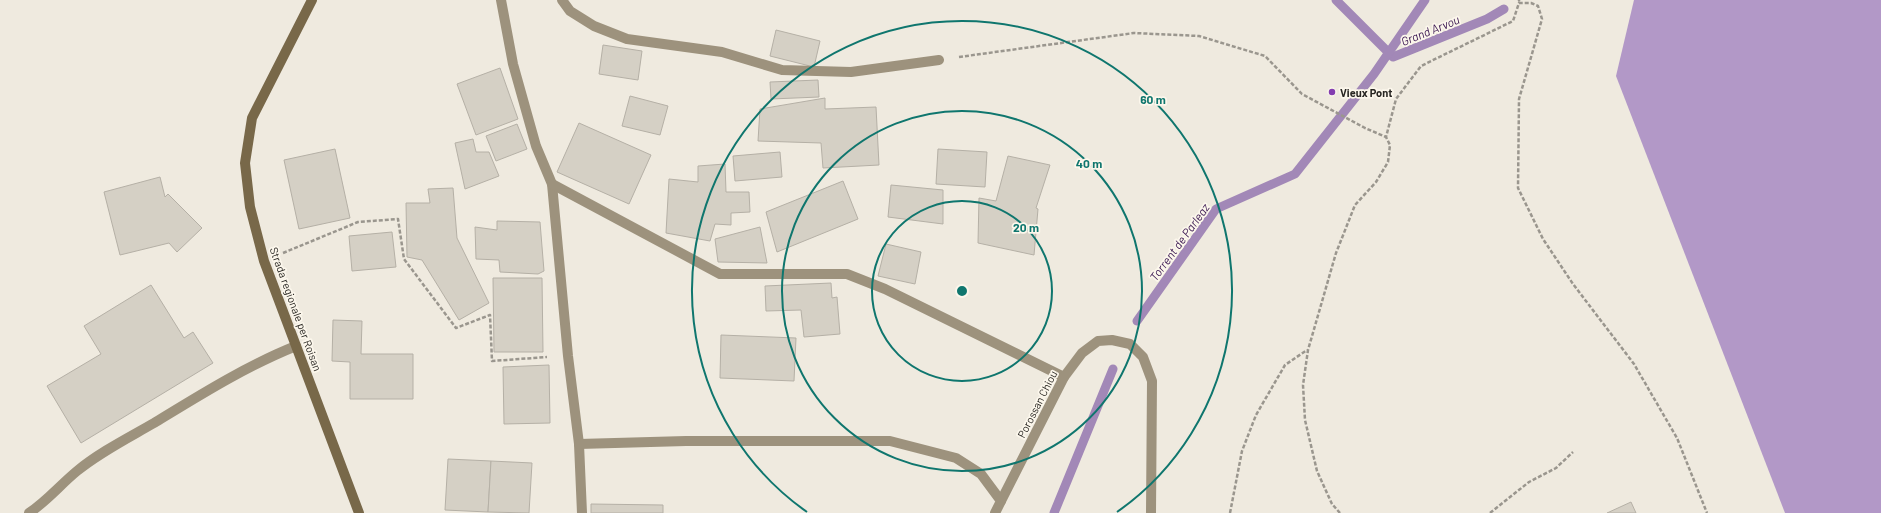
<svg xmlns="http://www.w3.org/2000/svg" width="1881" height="513" font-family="Barlow,sans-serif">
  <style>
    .forest { fill: #b298c7 }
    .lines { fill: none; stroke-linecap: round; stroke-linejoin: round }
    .stream { stroke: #a288b7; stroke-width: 9 }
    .building { fill: #d5d0c5; stroke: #b5b0a6 }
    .path { stroke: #9a968e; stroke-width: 2.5; stroke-dasharray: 4 2; stroke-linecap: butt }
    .service { stroke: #9d927d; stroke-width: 10 }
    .minor { stroke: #9d927d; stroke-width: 10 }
    .secondary { stroke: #786849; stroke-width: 10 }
    .ring { fill: none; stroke: #0f766e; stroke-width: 2 }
    .poi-dot { fill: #833db0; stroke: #fcf7ec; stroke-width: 1.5 }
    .labels { text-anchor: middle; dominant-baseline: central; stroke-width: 3.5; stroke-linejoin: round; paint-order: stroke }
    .poi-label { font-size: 11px; font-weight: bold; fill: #282622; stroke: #fcf7ec; text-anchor: start }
    .street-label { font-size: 11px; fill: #282622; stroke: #fcf7ec }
    .water-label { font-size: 12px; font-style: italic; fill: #3a1751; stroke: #fcf7ec }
    .centre { fill: #0f766e; stroke: #fcf7ec; stroke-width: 2 }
    .ring-label { font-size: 12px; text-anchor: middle; font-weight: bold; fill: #0f766e; stroke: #fcf7ec; stroke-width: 3.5; stroke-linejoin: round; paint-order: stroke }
  </style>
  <rect width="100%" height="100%" fill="#efeadf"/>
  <polygon class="forest" points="1634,0 1881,0 1881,513 1785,513 1616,76"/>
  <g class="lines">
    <g class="stream">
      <polyline points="1336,0 1393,57 1487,19 1504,9"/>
      <polyline points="1137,321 1216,209 1295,174 1374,74 1425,0"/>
      <polyline points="1054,513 1113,369"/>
    </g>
  </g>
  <g class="building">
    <polygon points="776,30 820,41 814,67 770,56"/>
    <polygon points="603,45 642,51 638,80 599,74"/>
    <polygon points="500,68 518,119 476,135 457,84"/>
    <polygon points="818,80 819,97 771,99 770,82"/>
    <polygon points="630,96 668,106 660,135 622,126"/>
    <polygon points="825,98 825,109 876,107 879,165 823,168 821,143 758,141 760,109"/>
    <polygon points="579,123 651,155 629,204 557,172"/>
    <polygon points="517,124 527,149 496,161 486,136"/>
    <polygon points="473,139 476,152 489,152 499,176 465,189 455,143"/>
    <polygon points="335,149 350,218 299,229 284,160"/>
    <polygon points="938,149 987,152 985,187 936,184"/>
    <polygon points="780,152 782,177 735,181 733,156"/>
    <polygon points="1008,156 1050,165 1036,208 1038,209 1034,255 978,243 979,198 996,201"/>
    <polygon points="725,164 726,192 749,192 750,212 731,213 731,225 715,224 710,241 666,233 669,179 698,182 698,166"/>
    <polygon points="160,177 165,197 168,194 202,228 177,252 169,243 120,255 104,192"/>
    <polygon points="843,181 858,219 777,252 766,212"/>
    <polygon points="891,185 943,190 943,224 888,217"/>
    <polygon points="453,188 457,238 489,303 459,320 422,260 407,257 406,203 430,203 428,189"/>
    <polygon points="497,221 540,222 544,271 538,274 500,272 499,260 476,259 475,227 497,230"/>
    <polygon points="760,227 767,263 718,262 715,239"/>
    <polygon points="392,232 396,267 352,271 349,236"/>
    <polygon points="886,244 921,252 915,284 878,276"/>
    <polygon points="493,278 542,278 543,352 494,352"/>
    <polygon points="831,283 832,298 837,297 840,334 804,337 801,310 766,311 765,286"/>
    <polygon points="151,285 184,338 193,332 213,363 81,443 47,386 101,354 84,326"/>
    <polygon points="333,320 362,321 361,354 413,354 413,399 350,399 350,362 332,361"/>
    <polygon points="721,335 796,338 794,381 720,378"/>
    <polygon points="549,365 550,423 504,424 503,367"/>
    <polygon points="448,459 491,461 488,512 445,510"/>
    <polygon points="491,461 532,463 529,513 488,512"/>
    <polygon points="1631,502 1636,513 1607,513"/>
    <polygon points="591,504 663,505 663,513 591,513"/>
  </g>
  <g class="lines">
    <g class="path">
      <polyline points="1518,1 1520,0"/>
      <polyline points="959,57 1134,33 1199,36 1265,56 1302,94 1365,128 1386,137"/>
      <polyline points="283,253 358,222 398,219 404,259 456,328 490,315 492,361 547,357"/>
      <polyline points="1230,513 1242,451 1256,415 1285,365 1307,350"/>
      <polyline points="1340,513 1332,504 1317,471 1305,420 1303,385 1308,350 1336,253 1355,205 1376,182 1388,162 1390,145 1386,137 1396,99 1421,66 1513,21 1519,3 1531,3 1538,6 1542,19 1519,99 1518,188 1543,239 1573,284 1634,364 1677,438 1707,513"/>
      <polyline points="1490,513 1529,482 1556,468 1573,452"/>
    </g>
    <path class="service" d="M29,513C47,501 60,485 77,471C100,452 128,438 154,423C200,395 246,366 296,346"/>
    <g class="minor">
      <polyline points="501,0 513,64 536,146 552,184 568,356 579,444 582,513"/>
      <polyline points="562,0 570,11 594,26 627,39 722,52 782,70 851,72 939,60"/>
      <polyline points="552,184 720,274 847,274 885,289 1064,377"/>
      <polyline points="579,444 686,441 890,441 956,458 981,474 1001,501 995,513"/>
      <polyline points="1001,501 1064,377 1082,353 1098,341 1112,340 1130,344 1143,357 1152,381 1151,513"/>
    </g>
    <polyline class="secondary" points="312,0 252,118 245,163 250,207 264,261 359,513"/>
  </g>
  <g class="ring">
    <circle cx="962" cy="291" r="90"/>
    <circle cx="962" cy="291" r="180"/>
    <path d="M807 512A270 270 0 1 1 1117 512"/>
  </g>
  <circle class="poi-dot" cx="1332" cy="92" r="4"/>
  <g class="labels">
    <g class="poi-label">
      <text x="1340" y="92">Vieux Pont</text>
    </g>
    <g class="street-label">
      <text transform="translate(296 309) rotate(70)">Strada regionale per Roisan</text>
      <text transform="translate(1037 404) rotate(-63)">Porossan Chiou</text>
    </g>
    <g class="water-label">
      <text transform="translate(1430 30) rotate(-22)">Grand Arvou</text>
      <text transform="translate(1179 242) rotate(-54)">Torrent de Parleaz</text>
    </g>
  </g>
  <circle cx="962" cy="291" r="6" class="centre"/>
  <g class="ring-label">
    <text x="1153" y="104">60 m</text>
    <text x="1089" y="168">40 m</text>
    <text x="1026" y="232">20 m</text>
  </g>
</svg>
